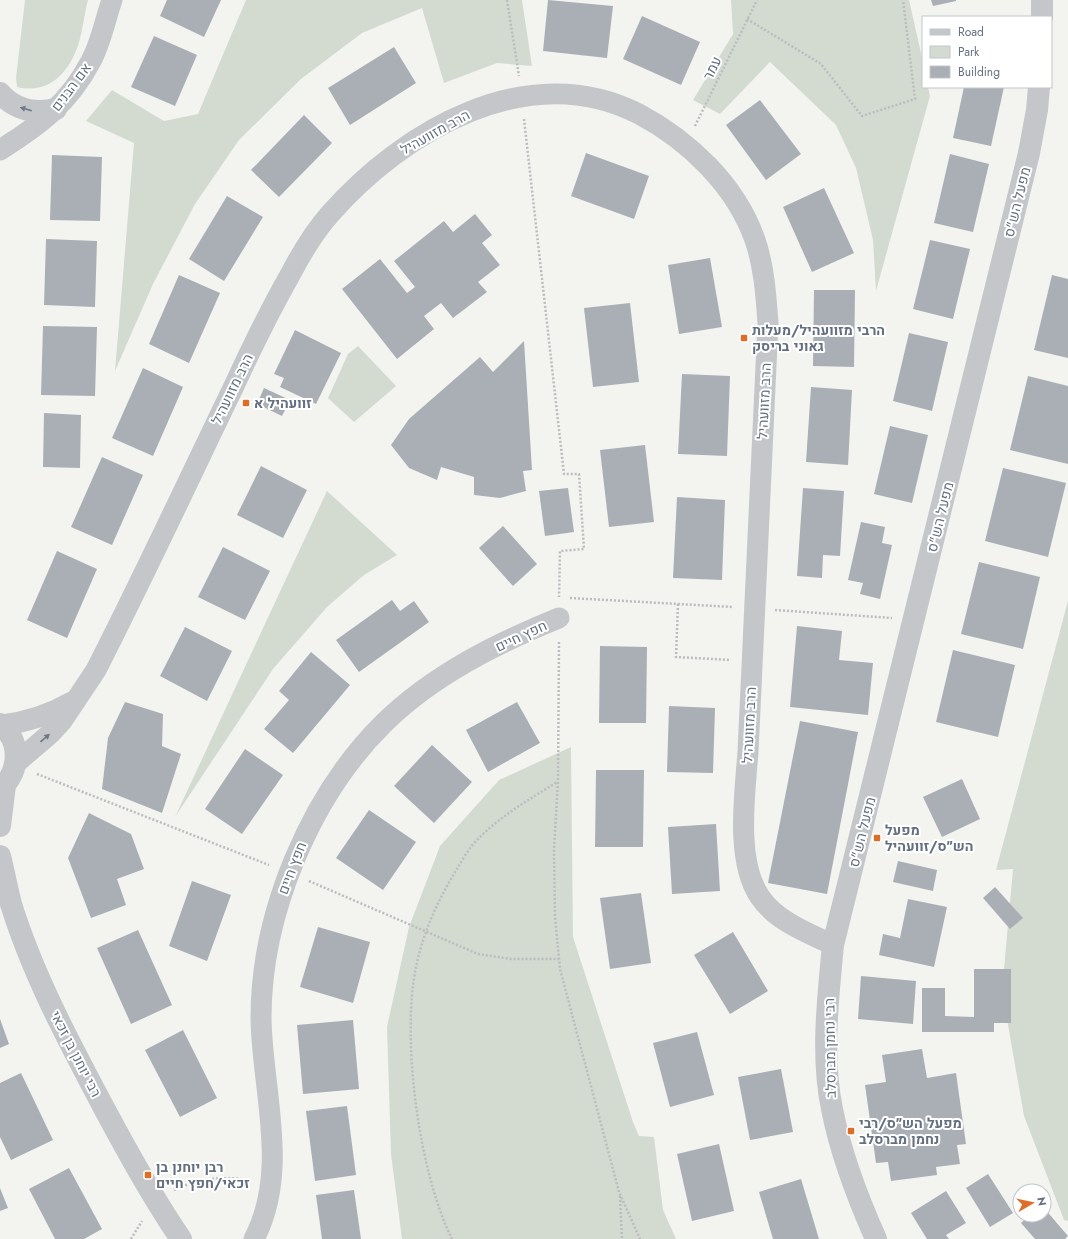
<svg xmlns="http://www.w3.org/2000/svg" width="1068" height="1239" font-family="Jost,Heebo,sans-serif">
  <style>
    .green { fill: #d3dbd1 }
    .building { fill: #aaafb6 }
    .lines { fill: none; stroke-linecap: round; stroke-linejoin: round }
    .path { stroke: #bbbcbf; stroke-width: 2.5; stroke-dasharray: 2 2; stroke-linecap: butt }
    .minor { stroke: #c4c6ca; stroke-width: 21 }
    .tertiary { stroke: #c4c6ca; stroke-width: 22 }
    .oneway { fill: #6e7887 }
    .poi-dot { fill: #dc6e28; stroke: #fff; stroke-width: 1.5 }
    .labels { text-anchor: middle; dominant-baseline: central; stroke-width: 4; stroke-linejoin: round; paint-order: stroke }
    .street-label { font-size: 14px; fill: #646f80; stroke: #fff }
    .poi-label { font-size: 14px; font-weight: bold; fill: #646f80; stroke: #fff; text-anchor: start }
  </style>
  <rect width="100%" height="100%" fill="#f3f4f0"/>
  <g class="green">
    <path d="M25,0H88C84,15 82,37 76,51C65,77 46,94 17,87L16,78Z"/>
    <polygon points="246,0 522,0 532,66 497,63 444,83 422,8 362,33 301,79 239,140 195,204 153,284 115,371 134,143 86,121 112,90 164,121 198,114"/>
    <polygon points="731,0 909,0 923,62 923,87 928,87 930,96 876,291 873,240 856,168 836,125 770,62 720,114 693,100 733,34"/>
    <polygon points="358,346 396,386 354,422 328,398 348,354"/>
    <polygon points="327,491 397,555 364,575 327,607 273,669 175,817"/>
    <polygon points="1068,601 1068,1221 1064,1220 1024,1116 1002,991 1013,869 996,870"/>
    <polygon points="571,747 573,937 633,1122 639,1136 654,1137 663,1210 676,1239 402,1239 391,1154 387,1027 409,927 440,846 499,780"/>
  </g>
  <g class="building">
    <polygon points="167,0 221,0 204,37 160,16"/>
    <polygon points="548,0 613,6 607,58 543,51"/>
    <polygon points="931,0 956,0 956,1 933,6"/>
    <polygon points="642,16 700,42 681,85 623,59"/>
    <polygon points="154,36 197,55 175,106 131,87"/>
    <polygon points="394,47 416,83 350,125 328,88"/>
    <polygon points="964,87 1004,87 991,146 953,138"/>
    <polygon points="760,100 801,154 766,180 726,125"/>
    <polygon points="304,115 332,143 279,197 251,170"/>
    <polygon points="586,153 649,176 634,219 571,196"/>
    <polygon points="950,154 989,164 973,232 934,223"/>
    <polygon points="52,155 102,157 100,221 50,220"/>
    <polygon points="824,188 854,253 812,272 783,207"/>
    <polygon points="227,196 263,217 224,281 189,259"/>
    <polygon points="475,214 492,235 482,243 500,265 478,282 487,292 453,318 441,303 424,316 434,329 397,359 342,289 380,259 407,293 415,287 394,261 444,221 453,232"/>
    <polygon points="46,239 97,241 95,307 44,305"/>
    <polygon points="930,240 970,249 953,319 913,309"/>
    <polygon points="710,258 722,327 679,334 668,265"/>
    <polygon points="179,275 220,293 189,363 149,344"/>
    <polygon points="1052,275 1068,279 1068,358 1034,350"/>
    <polygon points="814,290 855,290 854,367 813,366"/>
    <polygon points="630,303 639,382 593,387 584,308"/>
    <polygon points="43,326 97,327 95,396 41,395"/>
    <polygon points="295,330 341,353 316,404 280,387 284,378 274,374"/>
    <polygon points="909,333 948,342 932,411 893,401"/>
    <polygon points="524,341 532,470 523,471 526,491 500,498 474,495 474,477 441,467 437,480 409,468 391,445 409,419 480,357 493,372"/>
    <polygon points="143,368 183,387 153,456 112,438"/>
    <polygon points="682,374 730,376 727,456 678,454"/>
    <polygon points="1028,376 1068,386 1068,464 1010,450"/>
    <polygon points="811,387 852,390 848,465 806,462"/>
    <polygon points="264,388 290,400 282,416 257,404"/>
    <polygon points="44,413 81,415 80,468 43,467"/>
    <polygon points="890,426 928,435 912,503 874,494"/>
    <polygon points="645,445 654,522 609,527 600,450"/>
    <polygon points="102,457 143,475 112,545 71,527"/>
    <polygon points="261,466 307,490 283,538 237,515"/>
    <polygon points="1003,468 1066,483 1048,557 985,541"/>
    <polygon points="568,488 574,532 545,536 539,491"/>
    <polygon points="803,488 844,491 840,556 823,555 822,578 797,576"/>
    <polygon points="677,497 725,500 722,580 673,578"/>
    <polygon points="861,522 885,527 882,543 892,545 880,599 860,594 863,583 848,580"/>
    <polygon points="503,526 537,564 513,586 479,548"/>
    <polygon points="223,547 270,571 245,620 198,597"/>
    <polygon points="57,551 97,569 67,638 27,620"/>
    <polygon points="979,562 1040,577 1023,649 961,634"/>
    <polygon points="392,600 400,611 414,601 429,622 359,672 336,640"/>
    <polygon points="797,626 842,631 839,660 873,663 868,715 790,707"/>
    <polygon points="185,627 232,651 207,701 160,676"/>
    <polygon points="600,646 647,647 646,723 599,723"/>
    <polygon points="953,650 1015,665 998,737 936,722"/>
    <polygon points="311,652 350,685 293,753 264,729 289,700 279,691"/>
    <polygon points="125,702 163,714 162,746 181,754 162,813 102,789 108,738"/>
    <polygon points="517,702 540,743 488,772 466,730"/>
    <polygon points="669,706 715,708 713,773 667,772"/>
    <polygon points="800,721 858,732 827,894 768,883"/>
    <polygon points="432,745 472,782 434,823 394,786"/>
    <polygon points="245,749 283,775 242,834 205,809"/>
    <polygon points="596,770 644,770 643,847 595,847"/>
    <polygon points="962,779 980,819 942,837 923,797"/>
    <polygon points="369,810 416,842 383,890 336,858"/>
    <polygon points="89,813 131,834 144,869 117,879 126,905 91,918 68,858"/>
    <polygon points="716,824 720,891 672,894 668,827"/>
    <polygon points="898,861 937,870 933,891 893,882"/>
    <polygon points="192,881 231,895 207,961 169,946"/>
    <polygon points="995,887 1023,918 1010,929 983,898"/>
    <polygon points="641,893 651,963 610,969 600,898"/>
    <polygon points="908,899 947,907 934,967 879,955 883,934 900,938"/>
    <polygon points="318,927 370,942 353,1003 300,987"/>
    <polygon points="138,930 172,1005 131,1024 97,948"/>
    <polygon points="733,932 768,991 730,1014 694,955"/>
    <polygon points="974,969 1011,969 1011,1023 994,1023 994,1032 922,1032 922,988 945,988 945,1016 974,1017"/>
    <polygon points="861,976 916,981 913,1024 858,1019"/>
    <polygon points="0,1019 9,1044 0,1048"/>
    <polygon points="353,1020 359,1089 303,1094 297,1025"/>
    <polygon points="183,1030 217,1098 180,1117 145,1050"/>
    <polygon points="697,1032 714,1095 670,1107 653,1043"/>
    <polygon points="922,1049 927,1078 956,1073 966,1144 957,1145 960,1164 936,1167 937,1175 891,1181 888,1162 876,1163 865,1085 886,1082 882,1055"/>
    <polygon points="781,1069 793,1132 750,1140 738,1077"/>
    <polygon points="21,1073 53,1140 11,1160 0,1137 0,1083"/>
    <polygon points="347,1106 356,1175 315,1181 306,1111"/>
    <polygon points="719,1144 734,1211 692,1221 677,1154"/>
    <polygon points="69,1168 102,1229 84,1239 55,1239 29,1189"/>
    <polygon points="988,1174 1013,1213 990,1227 966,1188"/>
    <polygon points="801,1179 819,1239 773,1239 759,1192"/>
    <polygon points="0,1188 8,1208 0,1211"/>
    <polygon points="354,1190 361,1239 322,1239 316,1195"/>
    <polygon points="946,1191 966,1223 946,1235 949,1239 927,1239 911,1213"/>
    <polygon points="1044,1208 1068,1236 1065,1239 1035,1239 1021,1223 1030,1215 1044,1215"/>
  </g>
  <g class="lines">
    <g class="path">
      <polyline points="507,0 519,76"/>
      <polyline points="747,19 821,64 862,116 915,99 903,0"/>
      <polyline points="524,119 564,474 579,474 584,549 560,551 559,597"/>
      <polyline points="695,126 757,0"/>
      <polyline points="570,598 733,607"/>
      <polyline points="678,604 676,657 731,660"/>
      <polyline points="775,610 892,618"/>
      <polyline points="559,642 558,781 554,849 555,917 560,969 619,1192 640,1239"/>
      <polyline points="37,774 269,865"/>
      <polyline points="309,881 478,954 511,959 559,959"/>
      <path d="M174,1190C200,1178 222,1176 249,1180"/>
      <polyline points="620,1196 622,1239"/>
      <polyline points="131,1239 142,1221"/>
      <path d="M452,1239C419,1173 401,1039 416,967C423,933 437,902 455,872C462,861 469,847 479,838C502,815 530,799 557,782"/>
    </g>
    <g class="minor">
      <path d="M0,150C40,125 69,103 91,61C101,43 105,20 112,0"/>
      <path d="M2,725C28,722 49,715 72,702"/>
      <path d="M16,763L51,733L62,721L96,670C144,576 188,481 234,386C251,349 269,312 290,275C301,254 314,232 330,214C403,131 528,57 639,114C688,140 736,185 755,240C764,266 766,295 768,323L748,752C745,793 735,861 760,897C776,921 808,933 833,945"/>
      <path d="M254,1239C290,1170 262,1091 261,1018C261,914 310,796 384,723C433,675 497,643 559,618"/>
    </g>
    <g class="tertiary">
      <polyline points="1042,0 1042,17"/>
      <path d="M0,93C15,110 35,114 56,109"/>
      <path d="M0,724C22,741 20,772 0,789"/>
      <polyline points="0,826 5,785"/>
      <path d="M0,856C4,872 7,888 11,904C33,975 69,1042 104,1108C128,1153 152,1197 181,1239"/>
      <path d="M876,1239C859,1201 840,1150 832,1109C821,1057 828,998 833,945L1029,153L1037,110L1039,87"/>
    </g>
  </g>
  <defs><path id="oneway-solid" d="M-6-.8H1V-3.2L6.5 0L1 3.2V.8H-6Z"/></defs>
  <g class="oneway">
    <use href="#oneway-solid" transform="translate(26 109) rotate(-164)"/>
    <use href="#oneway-solid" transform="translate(45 738) rotate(-41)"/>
  </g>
  <g class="poi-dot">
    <rect x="740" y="334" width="8" height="8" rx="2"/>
    <rect x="242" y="399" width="8" height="8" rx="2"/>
    <rect x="873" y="834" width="8" height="8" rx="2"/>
    <rect x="847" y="1127" width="8" height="8" rx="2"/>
    <rect x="144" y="1171" width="8" height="8" rx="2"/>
  </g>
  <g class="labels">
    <g class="street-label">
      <text transform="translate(712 68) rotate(-64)">עמר</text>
      <text transform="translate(71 87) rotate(-53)">אם הבנים</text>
      <text transform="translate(435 132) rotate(-29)">הרב מזוועהיל</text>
      <text transform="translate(1017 202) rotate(-76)">מפעל הש"ס</text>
      <text transform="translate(232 389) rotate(-64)">הרב מזוועהיל</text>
      <text transform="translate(764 401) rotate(-87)">הרב מזוועהיל</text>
      <text transform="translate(940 517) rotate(-76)">מפעל הש"ס</text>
      <text transform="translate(521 636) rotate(-25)">חפץ חיים</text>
      <text transform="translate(749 725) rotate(-87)">הרב מזוועהיל</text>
      <text transform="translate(862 832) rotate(-76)">מפעל הש"ס</text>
      <text transform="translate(292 868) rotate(-69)">חפץ חיים</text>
      <text transform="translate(830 1048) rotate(-91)">רבי נחמן מברסלב</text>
      <text transform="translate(76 1054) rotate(63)">רבי יוחנן בן זכאי</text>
    </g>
    <g class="poi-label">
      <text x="752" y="330">הרבי מזוועהיל/מעלות<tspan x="752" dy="16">גאוני בריסק</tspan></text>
      <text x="254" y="403">זוועהיל א</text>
      <text x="885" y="830">מפעל<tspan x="885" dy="16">הש״ס/זוועהיל</tspan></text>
      <text x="859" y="1123">מפעל הש״ס/רבי<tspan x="859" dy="16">נחמן מברסלב</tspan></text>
      <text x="156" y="1167">רבן יוחנן בן<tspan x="156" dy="16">זכאי/חפץ חיים</tspan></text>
    </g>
  </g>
  <rect x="922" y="16" width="130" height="72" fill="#ffffff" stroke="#c1c5cc"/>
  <rect x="930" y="29" width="20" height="6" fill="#c4c6ca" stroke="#c1c5cc"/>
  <text x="958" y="36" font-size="12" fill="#646f80">Road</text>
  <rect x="930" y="46" width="20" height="12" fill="#d3dbd1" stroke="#c1c5cc"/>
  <text x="958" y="56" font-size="12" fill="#646f80">Park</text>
  <rect x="930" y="66" width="20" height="12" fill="#aaafb6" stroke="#c1c5cc"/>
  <text x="958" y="76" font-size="12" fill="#646f80">Building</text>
  <g transform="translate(1032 1203) rotate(81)"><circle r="19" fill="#ffffff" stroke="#c1c5cc"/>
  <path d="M0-3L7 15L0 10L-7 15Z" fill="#dc6e28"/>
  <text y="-6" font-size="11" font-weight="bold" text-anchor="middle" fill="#646f80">N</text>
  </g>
</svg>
